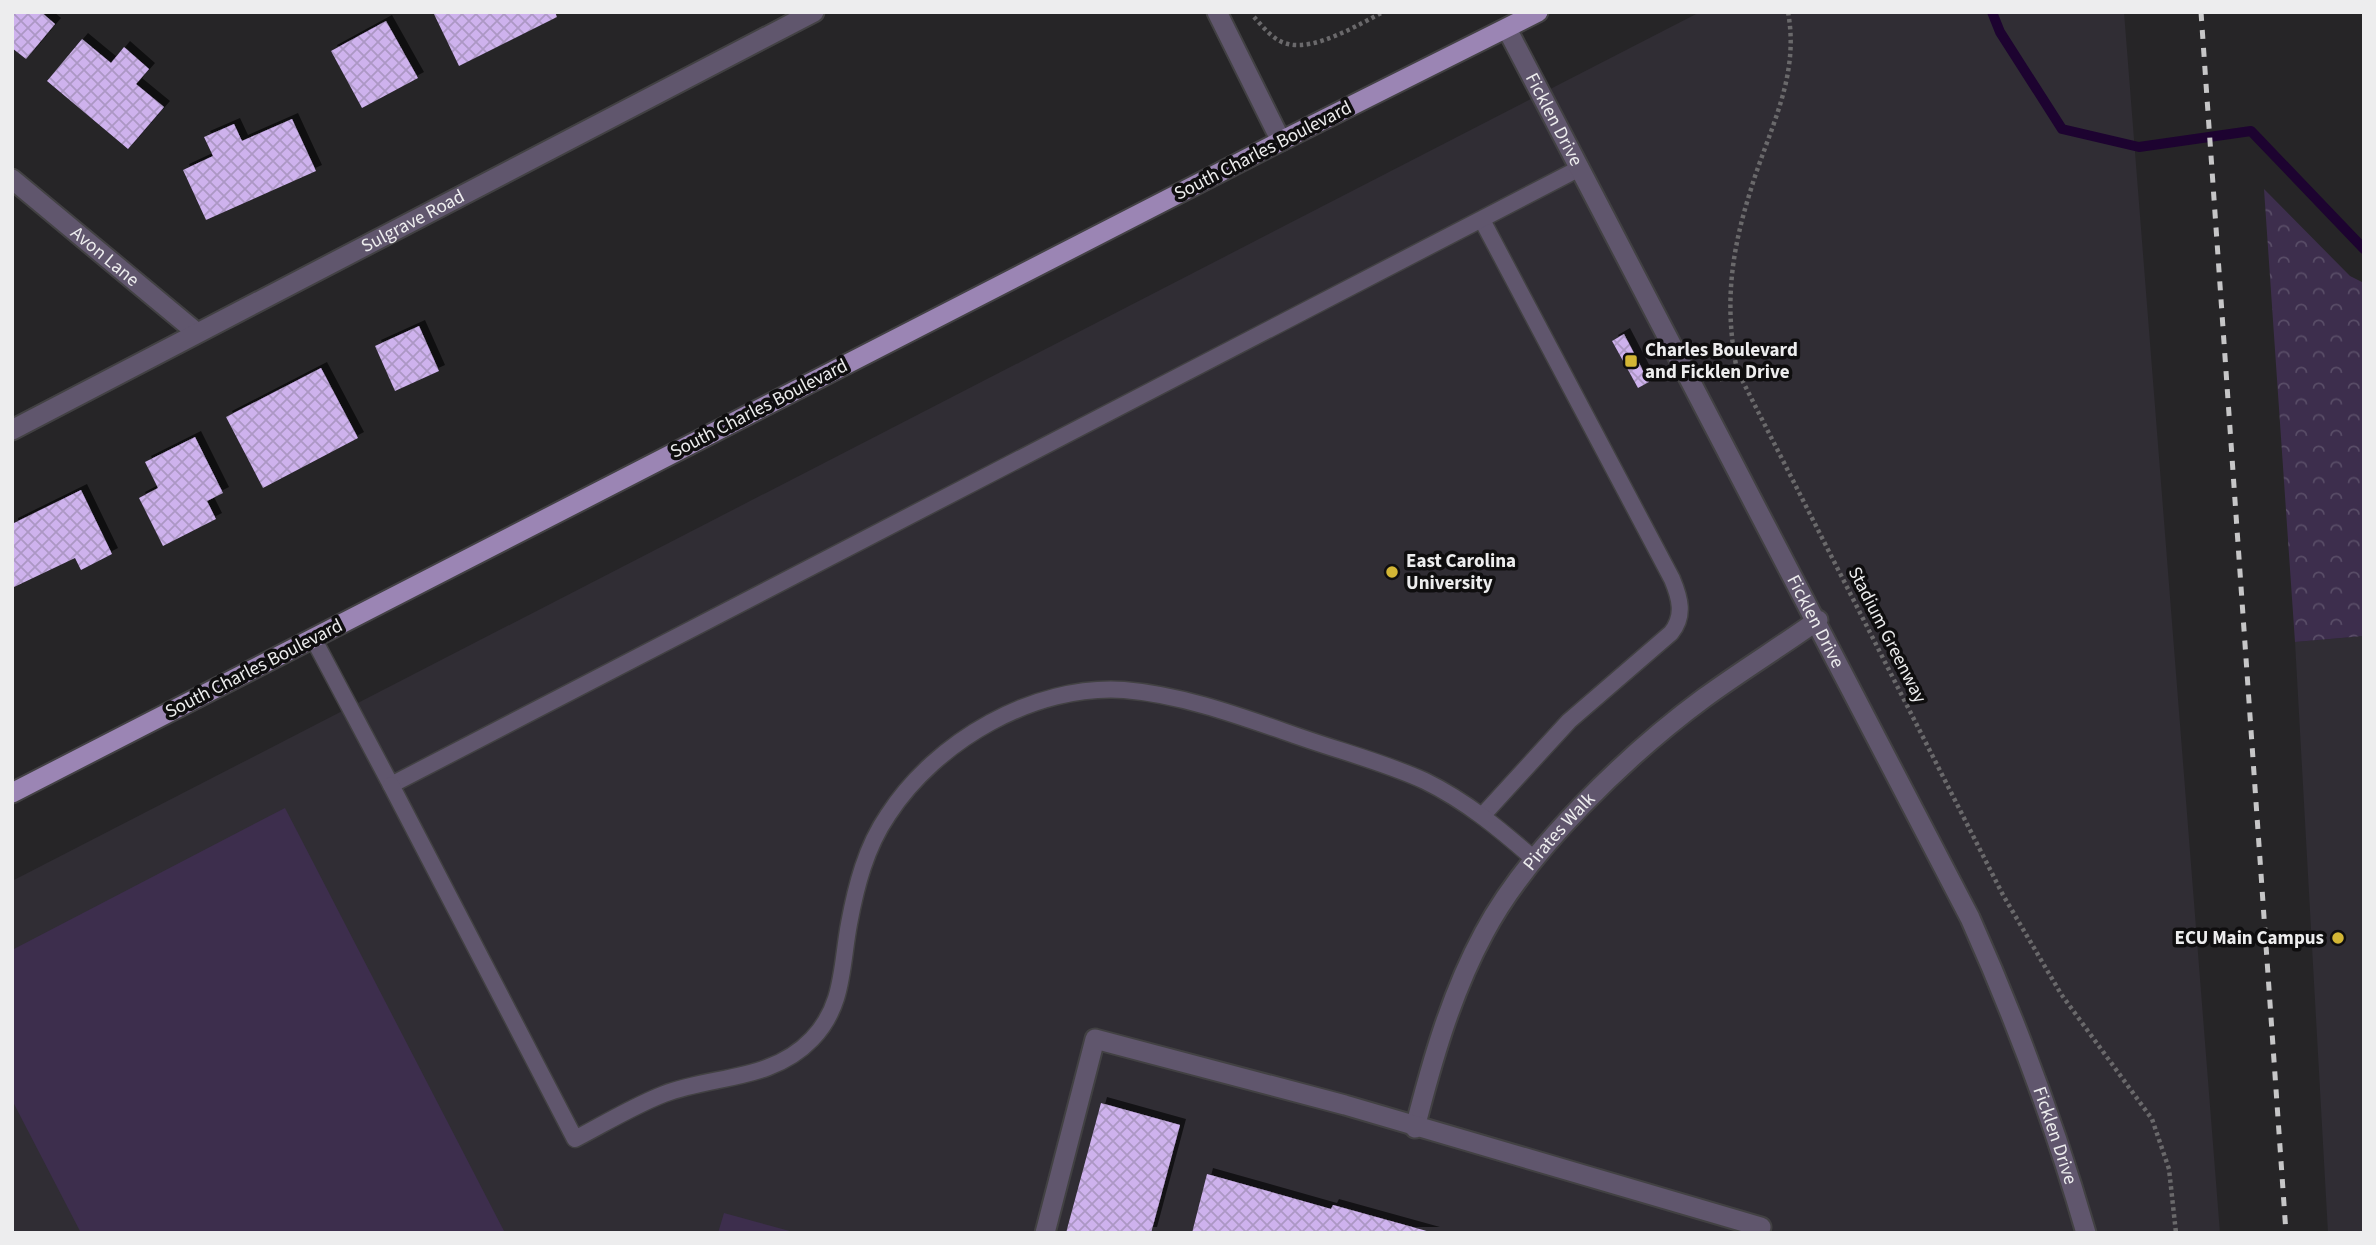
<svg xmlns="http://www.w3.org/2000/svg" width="2376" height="1245" font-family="'Source Sans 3',sans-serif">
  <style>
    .built { fill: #302d34 }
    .green { fill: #3d2e4d }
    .forest { fill: url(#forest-crowns) }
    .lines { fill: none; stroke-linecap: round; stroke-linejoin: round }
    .stream { stroke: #1d0330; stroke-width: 10 }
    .building { fill: url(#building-cross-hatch); filter: url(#shadow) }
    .service-casing { stroke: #424143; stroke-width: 19 }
    .minor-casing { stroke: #424143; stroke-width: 23 }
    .primary-casing { stroke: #424143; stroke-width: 23 }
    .path { stroke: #6a696b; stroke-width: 4.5; stroke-dasharray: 3.5 3.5; stroke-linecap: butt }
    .service { stroke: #60566d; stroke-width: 16 }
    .minor { stroke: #60566d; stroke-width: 19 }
    .primary { stroke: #9b85b4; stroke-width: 19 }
    .rail { stroke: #c6c6c7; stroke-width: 5; stroke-dasharray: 9 9; stroke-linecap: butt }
    .poi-dot { fill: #d3b635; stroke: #0f0e0f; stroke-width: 2.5 }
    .labels { text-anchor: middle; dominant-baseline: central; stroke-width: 7; stroke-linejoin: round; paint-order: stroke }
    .street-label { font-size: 19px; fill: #ededee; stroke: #0f0e0f }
    .poi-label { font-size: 19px; font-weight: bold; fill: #ededee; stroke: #0f0e0f; text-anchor: start }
  </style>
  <defs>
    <pattern id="forest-crowns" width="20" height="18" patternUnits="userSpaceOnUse" patternTransform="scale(1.75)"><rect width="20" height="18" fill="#3d2e4d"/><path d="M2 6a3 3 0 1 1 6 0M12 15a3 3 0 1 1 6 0" fill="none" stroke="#594d67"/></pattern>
    <pattern id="building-cross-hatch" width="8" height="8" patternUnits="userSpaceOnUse" patternTransform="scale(1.75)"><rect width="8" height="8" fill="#ceb2ed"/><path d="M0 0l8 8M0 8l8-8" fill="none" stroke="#ac97c4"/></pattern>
    <filter id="shadow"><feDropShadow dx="6" dy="-6" stdDeviation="0" flood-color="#0009"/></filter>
  </defs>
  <rect width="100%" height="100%" fill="#262527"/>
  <g class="built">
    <polygon points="1700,12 2124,12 2220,1233 12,1233 12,881"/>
    <polygon points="2364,636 2364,1233 2328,1233 2295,642"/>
  </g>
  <g class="green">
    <polygon points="285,808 505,1233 81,1233 12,1100 12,950"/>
    <polygon points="724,1213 797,1233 718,1233"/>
  </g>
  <polygon class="forest" points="2264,189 2350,276 2364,283 2364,636 2295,642"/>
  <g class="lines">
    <polyline class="stream" points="1992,12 2000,32 2062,129 2139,147 2251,131 2364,249"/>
  </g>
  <g class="building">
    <polygon points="12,12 41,12 55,24 26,59 12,48"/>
    <polygon points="433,12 555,12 557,17 459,66"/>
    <polygon points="386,21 418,78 362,108 331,51"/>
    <polygon points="82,39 111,63 124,47 149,69 136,84 164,107 128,149 47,81"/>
    <polygon points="292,119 316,171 206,220 183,170 213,156 204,137 234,124 242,141"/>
    <polygon points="419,326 439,371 395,391 375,346"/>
    <polygon points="1624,334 1649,382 1638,388 1612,341"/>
    <polygon points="321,368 358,438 263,488 226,417"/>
    <polygon points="195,437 223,493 207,501 216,519 163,546 139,498 158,488 145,462"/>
    <polygon points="81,490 112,554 81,570 75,558 12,588 12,524"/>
    <polygon points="1101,1103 1180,1125 1151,1233 1066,1233"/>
    <polygon points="1207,1174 1331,1209 1333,1205 1434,1233 1192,1233"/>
  </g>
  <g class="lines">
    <defs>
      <g id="service">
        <path d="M1482,220L1672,579C1680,598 1685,616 1671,633L1569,721L1482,816"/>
        <polyline points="313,638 391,785 1580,168"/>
        <path d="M391,785L575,1139C604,1124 633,1106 664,1094C714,1075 772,1081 812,1039C844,1006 841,967 849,924C856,886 866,847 888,815C936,741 1034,684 1124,690C1185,695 1245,718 1303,738C1343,752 1386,763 1425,781C1466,801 1501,830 1535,860"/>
      </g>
      <g id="minor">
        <polyline points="1217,12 1281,141"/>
        <path id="s1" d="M1507,29L1970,918C2016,1021 2055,1125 2086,1233"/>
        <path id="s2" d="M12,179L196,332"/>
        <path id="s3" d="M12,430L814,12"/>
        <path id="s4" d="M1415,1128C1432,1061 1451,994 1484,933C1528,850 1628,754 1704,698C1741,671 1780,647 1818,620"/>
        <polyline points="1045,1233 1095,1039 1345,1105 1761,1227 1759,1233"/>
      </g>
      <polyline id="primary" points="12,793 1281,141 1538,12"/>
    </defs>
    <use href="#service" class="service-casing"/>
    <use href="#minor" class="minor-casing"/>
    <use href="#primary" class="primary-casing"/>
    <g class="path">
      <path d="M1788,12C1800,77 1769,129 1751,189C1731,252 1724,305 1737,370L2003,895L2061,994L2152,1119L2169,1169L2176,1233"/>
      <path d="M1254,17C1264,28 1274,41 1288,44C1315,51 1360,24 1383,12"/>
      <polyline points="1719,380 1737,370"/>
    </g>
    <use href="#service" class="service"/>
    <use href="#minor" class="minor"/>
    <use href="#primary" class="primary"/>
    <polyline class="rail" points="2201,12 2286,1233"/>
  </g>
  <g class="poi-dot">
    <rect x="1624" y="354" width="14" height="14" rx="3.5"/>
    <circle cx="1392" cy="572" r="7"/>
    <circle cx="2338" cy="938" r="7"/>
  </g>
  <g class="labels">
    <g class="street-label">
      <text stroke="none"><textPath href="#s1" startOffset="102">Ficklen Drive</textPath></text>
      <text transform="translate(1263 151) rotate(-27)">South Charles Boulevard</text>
      <text stroke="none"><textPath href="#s3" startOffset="452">Sulgrave Road</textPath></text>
      <text stroke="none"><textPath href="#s2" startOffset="121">Avon Lane</textPath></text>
      <text transform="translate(759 409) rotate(-27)">South Charles Boulevard</text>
      <text stroke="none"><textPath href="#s1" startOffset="668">Ficklen Drive</textPath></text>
      <text transform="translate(1887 635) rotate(63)">Stadium Greenway</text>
      <text transform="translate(254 669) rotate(-27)">South Charles Boulevard</text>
      <text stroke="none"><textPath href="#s4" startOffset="334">Pirates Walk</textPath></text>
      <text stroke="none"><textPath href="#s1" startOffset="1236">Ficklen Drive</textPath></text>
    </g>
    <g class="poi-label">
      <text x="1645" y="350">Charles Boulevard<tspan x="1645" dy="22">and Ficklen Drive</tspan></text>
      <text x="1406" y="561">East Carolina<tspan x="1406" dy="22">University</tspan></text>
      <text x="2324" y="938" text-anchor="end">ECU Main Campus</text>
    </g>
  </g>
  <rect width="2376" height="1245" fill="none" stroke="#ededee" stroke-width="28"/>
</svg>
